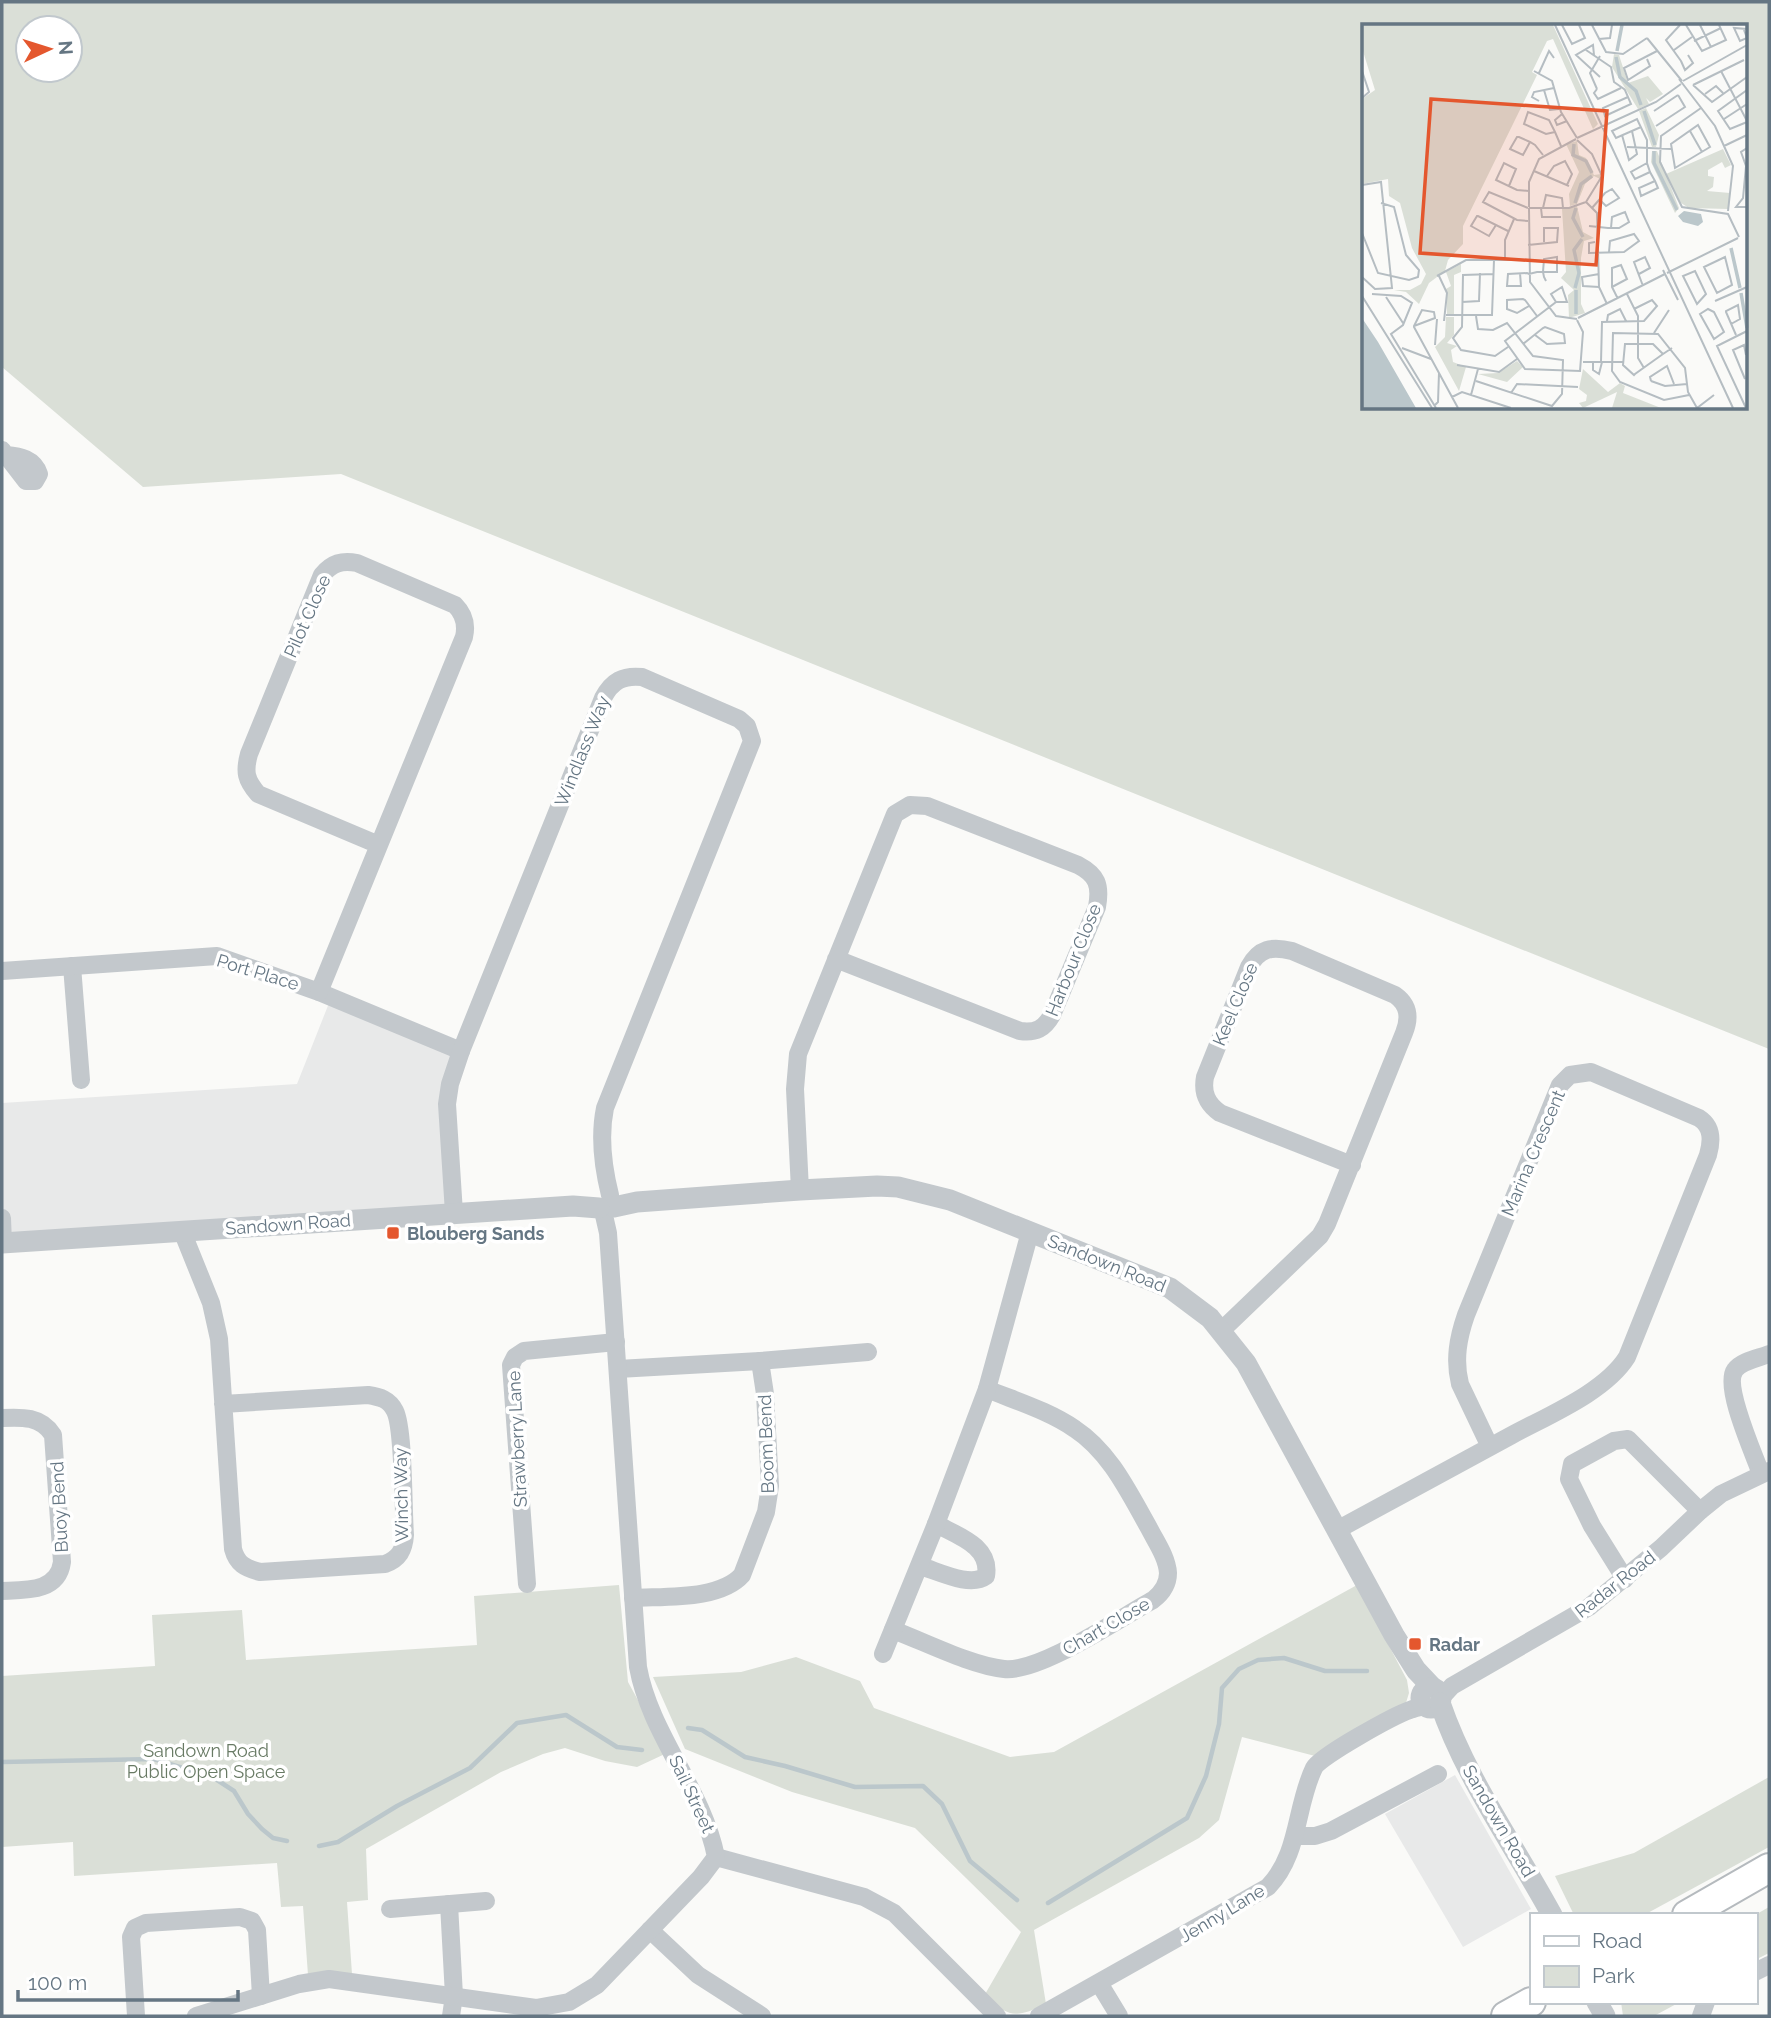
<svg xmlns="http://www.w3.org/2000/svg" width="1771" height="2018" font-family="Raleway,sans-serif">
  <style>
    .built { fill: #e8e9e9 }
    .green { fill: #dadfd7; fill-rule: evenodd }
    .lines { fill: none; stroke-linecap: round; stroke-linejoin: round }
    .stream { stroke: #bbc7cb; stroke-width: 4.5 }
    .primary-casing { stroke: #b5babe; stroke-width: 32 }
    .minor { stroke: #c3c8cc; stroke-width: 18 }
    .tertiary { stroke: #c3c8cc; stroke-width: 21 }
    .primary { stroke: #fff; stroke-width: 28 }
    .poi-dot { fill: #e4572e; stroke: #fff; stroke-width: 2.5 }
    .labels { text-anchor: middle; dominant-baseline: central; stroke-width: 7; stroke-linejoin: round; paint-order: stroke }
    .street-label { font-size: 18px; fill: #657683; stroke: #fff }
    .poi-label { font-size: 18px; font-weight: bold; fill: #657683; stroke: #fff; text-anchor: start }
    .park-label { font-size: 18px; fill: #687a64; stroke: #fff }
    .inset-river { fill: none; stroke: #bbc7cb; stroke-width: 3.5 }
    .inset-road { fill: none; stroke: #b5bdc2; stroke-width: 2 }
    .view { fill: #e4572e; fill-opacity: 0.15; stroke: #e4572e; stroke-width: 3.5 }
    .inset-edge { fill: none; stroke: #657683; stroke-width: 3.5 }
  </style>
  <rect width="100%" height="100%" fill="#fafaf8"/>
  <g class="built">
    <polygon points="331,998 459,1052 449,1084 452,1214 3,1244 2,1103 297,1084"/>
    <polygon points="1455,1775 1531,1909 1463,1947 1385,1814"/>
  </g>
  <g class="green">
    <path d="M2,2H1769V1049L341,474L143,487L2,367ZM1363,26H1745V408H1363ZM28,28H70V70H28Z"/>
    <polygon points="619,1585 628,1682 667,1753 637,1767 605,1761 565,1748 543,1754 501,1772 366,1849 368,1900 347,1902 352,1974 308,1975 303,1906 281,1907 277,1863 74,1876 73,1842 2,1847 2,1676 155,1666 152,1615 242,1610 246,1660 477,1645 474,1596"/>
    <path d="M1357,1585L1407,1680L1409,1693L1405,1706L1315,1756L1242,1737L1219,1820L1199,1838L1034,1930L1046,2004C1016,2018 1010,2018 984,1996L1021,1932L915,1828L792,1792L685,1749L653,1677L741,1672L796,1657L860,1681L874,1708L1010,1757L1054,1752Z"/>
    <polygon points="1769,1777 1769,1847 1644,1915 1574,1915 1555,1876 1634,1853"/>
    <polygon points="1769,1907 1769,1953 1755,1960 1755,1915"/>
    <polygon points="1621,2002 1680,2002 1654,2016 1623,2016"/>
  </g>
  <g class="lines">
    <g class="stream">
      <polyline points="688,1728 702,1730 745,1757 785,1766 855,1787 923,1786 942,1804 970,1861 1017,1900"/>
      <polyline points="2,1762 154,1759 214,1778 234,1791 248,1814 262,1829 273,1838 287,1841"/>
      <polyline points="319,1846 338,1842 397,1806 470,1768 517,1723 566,1715 617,1747 642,1750"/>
      <polyline points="1048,1903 1187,1818 1206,1776 1219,1724 1222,1688 1239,1669 1258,1660 1284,1658 1325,1671 1367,1671"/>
    </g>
    <defs>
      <g id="primary">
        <polyline points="1687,1915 1769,1868"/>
        <polyline points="1506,2016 1531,2002"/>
      </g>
    </defs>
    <use href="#primary" class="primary-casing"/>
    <g class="minor">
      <path d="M2,450L26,481H35L39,474C34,459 20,456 6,455"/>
      <polyline points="72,966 81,1080"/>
      <polyline points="2,971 217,956 319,992 461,1051"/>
      <path d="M319,992L464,637C467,624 464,614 455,605L357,563C342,560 332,563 322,575L249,754C244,772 246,780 258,794L379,845"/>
      <path d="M800,1190L795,1089L798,1054L895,814L910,805L927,806L1078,865C1097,875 1101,885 1097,907L1052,1015C1044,1029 1036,1033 1020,1031L836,959"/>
      <path d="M454,1213L447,1104L450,1084L461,1051L603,698C612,681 623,675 642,677L739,719L747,726L752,741L605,1108C599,1137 603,1167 610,1195"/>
      <polyline points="2,1218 3,1243"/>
      <path d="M182,1231L211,1303L219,1339L233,1549C237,1564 245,1568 260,1572L385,1564C399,1559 404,1550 405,1535C403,1510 404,1429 395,1411C389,1399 380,1397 368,1395L223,1404"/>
      <path d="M1222,1330L1320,1236L1327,1224L1404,1033C1410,1018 1409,1005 1395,995L1292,951C1272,946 1259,948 1249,967L1205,1077C1202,1093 1207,1104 1220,1113L1352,1165"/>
      <polyline points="760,1361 868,1352"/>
      <path d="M618,1369L760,1361L765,1394L770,1486L766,1512L742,1575C720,1600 665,1596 633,1598"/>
      <path d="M2,1418C22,1417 41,1416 53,1435L62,1562C58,1592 26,1590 2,1591"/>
      <path d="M1761,1474C1754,1454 1723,1386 1735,1370C1741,1361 1759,1358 1769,1354"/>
      <path d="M1337,1530C1395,1498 1454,1467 1512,1435C1549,1415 1605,1392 1627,1357L1708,1155C1712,1141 1713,1127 1699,1118L1591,1072L1570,1075L1560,1085L1466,1315C1458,1338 1454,1360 1460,1384L1490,1447"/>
      <path d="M920,1566C938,1571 970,1588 986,1576C991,1546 958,1536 936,1524"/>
      <polyline points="1625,1579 1592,1526 1569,1479 1572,1464 1614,1441 1628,1439 1700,1511"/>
      <polyline points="527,1584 511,1365 515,1357 524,1351 616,1342"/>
      <path d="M893,1630C925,1642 972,1666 1004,1669C1039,1673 1120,1618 1153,1600C1162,1593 1168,1585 1168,1573C1167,1557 1156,1542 1149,1528C1129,1493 1110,1452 1075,1429C1049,1411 1016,1401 987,1389"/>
      <polyline points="883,1654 936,1524 987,1389 1030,1232"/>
      <polyline points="1441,1698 1452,1686 1589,1607 1661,1548 1700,1511 1721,1494 1769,1471"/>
      <polyline points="1295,1836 1315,1836 1331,1831 1438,1774"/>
      <polyline points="716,1857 864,1897 894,1913 997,2016"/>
      <polyline points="449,1904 454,1996 451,2016"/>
      <polyline points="390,1909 486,1901"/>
      <polyline points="650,1930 698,1975 762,2016"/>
      <polyline points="1755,1972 1769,1965"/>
      <polyline points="1099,1983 1119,2016"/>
      <polyline points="136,2016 131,1937 135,1928 146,1923 240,1917 252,1921 257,1930 261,1996"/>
      <path d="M196,2016L299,1984L329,1979L536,2008L569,2002L597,1985L701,1877L716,1857C703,1790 650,1734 638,1667L608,1233L603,1211"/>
      <path d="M1039,2016L1268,1887C1300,1854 1295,1807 1314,1768C1320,1756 1395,1715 1410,1710C1415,1708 1421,1707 1426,1706"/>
      <polyline points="1701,2016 1706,2002"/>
    </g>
    <g class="tertiary">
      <polyline points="614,1207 637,1202 800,1190 877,1186 898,1187 950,1200 1170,1288 1210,1318 1246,1363 1394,1635 1416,1670 1432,1687"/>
      <polyline points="2,1243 573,1206 599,1208"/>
      <circle cx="1431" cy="1698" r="10"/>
      <path d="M1440,1703C1466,1779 1514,1845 1552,1915"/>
      <polyline points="1597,2002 1605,2016"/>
    </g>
    <use href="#primary" class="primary"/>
  </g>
  <g class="poi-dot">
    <rect x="386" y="1226" width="14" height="14" rx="3.5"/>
    <rect x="1408" y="1637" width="14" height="14" rx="3.5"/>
  </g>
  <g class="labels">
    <g class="street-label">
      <text transform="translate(307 616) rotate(-66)">Pilot Close</text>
      <text transform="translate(582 751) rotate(-68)">Windlass Way</text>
      <text transform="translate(1073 960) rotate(-68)">Harbour Close</text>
      <text transform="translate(258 972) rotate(17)">Port Place</text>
      <text transform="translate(1235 1004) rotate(-67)">Keel Close</text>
      <text transform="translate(1533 1153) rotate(-67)">Marina Crescent</text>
      <text transform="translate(288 1224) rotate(-4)">Sandown Road</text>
      <text transform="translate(1107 1263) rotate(22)">Sandown Road</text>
      <text transform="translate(517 1439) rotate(-93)">Strawberry Lane</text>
      <text transform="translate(766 1444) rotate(-92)">Boom Bend</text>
      <text transform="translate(401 1495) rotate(-91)">Winch Way</text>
      <text transform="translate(59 1507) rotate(-93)">Buoy Bend</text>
      <text transform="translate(1615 1584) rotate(-38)">Radar Road</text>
      <text transform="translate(1106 1626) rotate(-30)">Chart Close</text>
      <text transform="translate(692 1794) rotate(65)">Sail Street</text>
      <text transform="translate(1499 1821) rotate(60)">Sandown Road</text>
      <text transform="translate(1222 1913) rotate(-31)">Jenny Lane</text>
    </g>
    <g class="poi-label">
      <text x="407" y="1233">Blouberg Sands</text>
      <text x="1429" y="1644">Radar</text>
    </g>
    <g class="park-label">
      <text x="206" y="1750">Sandown Road<tspan x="206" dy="21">Public Open Space</tspan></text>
    </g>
  </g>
  <g transform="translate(1362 24)">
    <rect width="385" height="385" fill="#fafaf8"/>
    <path d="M0,1H191L236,100L231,105L191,15L185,17L170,48L175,51L101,202V220L86,236L83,247L67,259L57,280L44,268L32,266H48L59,260L64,250L50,224L38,179L27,172L26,155L0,160V75L13,66L0,24ZM252,30L257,31L266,59L286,52L301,70L288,78L284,74L287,80L276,85L250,43ZM284,84L297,111L294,123H290L277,87ZM215,117L217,131L224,134L232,151L239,150L238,155L232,152L223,160L215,180L208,182L207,170L217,148L204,120ZM361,125L369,141L363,144L360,138L346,146V152L352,153L351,163L345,167L368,169L366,185L327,184L319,179L304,150ZM290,127H295L317,184L313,189L289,138ZM215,182L221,208L232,214L222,217L219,234V280L223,289L207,294L206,271L212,266L199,254L204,248L200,185ZM99,240V248L92,251V291L85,290L84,265L89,262L84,248ZM84,293H92V311L85,319L95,322L89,326L91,338L104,343L97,367L73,323L83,313ZM155,337L161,343L145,358L116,350L136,349ZM221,345L246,368L258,359L263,362L261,369L299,384H250L255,368L221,384L217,379L224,377L225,371L217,365Z" fill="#dadfd7"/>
    <path d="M322,187L339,190L341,198L336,202L321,198L316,192ZM0,294L16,318L54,384H0Z" fill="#bbc7cb"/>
    <path class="inset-river" d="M255,27L260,1M254,33L258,53L274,67L279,81M282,87L293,121M212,120L211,131L224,137L230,149M292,127V139L315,186M213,179L219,160L230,152M214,184L211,194L221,213M369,224L378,264M213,264L217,249L212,226L220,215M214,266V290M379,269L385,304"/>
    <path class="inset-road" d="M193,1L371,384M200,1L210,20L223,14L217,1M230,1L244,28L261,30L285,14M318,1L304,16L319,37M324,1L340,27L364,16L357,1M338,1L349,23M382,6L385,14L378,17L372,4L385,5M285,14L320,57M237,15L248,14L250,1M332,17L359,4M224,26L249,43L252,58L262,65L263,66L269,80L243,92L241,84L266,73M312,26L330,13M232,31L231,21L214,31L238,53M285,35L288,42L266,56L262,44L295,27M319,37L323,46L331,39L326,31M0,47L7,68L0,74M172,47L190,57L199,88L215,114M359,47L385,97M177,49L187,27L192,34M317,55L353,102L371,142L366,187M321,57L385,21M331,61L350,78L385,53M331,61L382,36M235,65L228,49L238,32M235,65L232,69L236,75L259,64M182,66L188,86L197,85M385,66L356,87L368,105L385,98M343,70L354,62L361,69M177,77L170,73L172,68L192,64M339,84L299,112L298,138L320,183L366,190L377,213M292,87L316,71M200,90L193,96L195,101L205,97M362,95L385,80M336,101L348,123L313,144L309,120ZM294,102L323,83L316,71M279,103L254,114L250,107L275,95L285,116V139L288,148L293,157L296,164L279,172L277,164L293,157M328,107L340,128M193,108L184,110L162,100L166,88L187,96L193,108L199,122M260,111L267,136L275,130L270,107M215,114L294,78L319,60M215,116L230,130L240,152L224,178M168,118L161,131L148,125L155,113H157L168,118L173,121L181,131M362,122L385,111M265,123L309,125M385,124L379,128L384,142L381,174L374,183H385M285,139L269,148L273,155L288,148M172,147L207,162M185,152L192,142L203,137L210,150L205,161M0,161L19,158L30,264L13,265L0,253M147,162L154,145L142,139L134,156L155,166L167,167M167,183V158L177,135L214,115M166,184L127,168L121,178L155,196L166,197M167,184H207L224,178L235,189L237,263L245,280M167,184L168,258L194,292L215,295M179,184L180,193H199M181,184L184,171L200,174L201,184M230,184L243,169L250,165L257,174L244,182L238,176M134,201L127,212L109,202L115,192H116L146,207M227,202L246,204H257L267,198L263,188L250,193L249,204M0,209L16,249L47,256L56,253L57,246L44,231L32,183L19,179M233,218L227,219V229L262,228L277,217L272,210L248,217L247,228M166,221L195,218L196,204H182V218M363,233L370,261L355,269L342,243ZM143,236V216L152,195M301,246L316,276M333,247L344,270L335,280L321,252ZM158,249L159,262H145L146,250L165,249L167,250L175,248H195V233L182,235L181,248L182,253L184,257M305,249L376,214M132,250L101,251L100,303L91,314L99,326L133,332L146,323M277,250L288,244L283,233L272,238L281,262M75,252L104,236H166M77,252L85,269L82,297M237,263L221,262L220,253L237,250M250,263L265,255L259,241L250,244V263L256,275M10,270L39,272L50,279L41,301L29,310L74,384M265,270L276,292V334L282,344M0,272L70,384M24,273L41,299M353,277L385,263M100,278L117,277L118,249M194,278H205L200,263L189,270L194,278L143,317L163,345L218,347L221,308L215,296M167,282L155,289L145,285V276L161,275L163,276L175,292M346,285L352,288L362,308L352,315L338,290ZM84,291H130L132,236M216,294L303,250M245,297L246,291L258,285L264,297M369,300L378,295L376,281L364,287V288L374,311M52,302L73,294L72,288L60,286L52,302V303L96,384M292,309L307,286M161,320L181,304L183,303L202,310L203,319L185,320L173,311M73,321L75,295M40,324L69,335M301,330L291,320H263L261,341L272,351L273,350L301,330L310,324M221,338H261M231,338V346L237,350L240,338M239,338L240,298L282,297L295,282L290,276L272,285M95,341L137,348L155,335M383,355L371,326L382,321L384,331M114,357L190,382L200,370L201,336L171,332L145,299L131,306L116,305L114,292M289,357L288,353L305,342L312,360M289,357L303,362L325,360M149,369L155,360L216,363M109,371L116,345M327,371L302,376L258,358L250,347L251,309L296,310L323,344L326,368L335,384L352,371M90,373L100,368L149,384M72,382L76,378L77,349M384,384L355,322L385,307"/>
    <path class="view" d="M69,75L245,87L234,241L58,229Z"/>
    <rect width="385" height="385" class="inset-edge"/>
  </g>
  <rect width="1771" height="2018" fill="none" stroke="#657683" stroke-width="7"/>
  <rect x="1530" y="1913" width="228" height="91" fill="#ffffff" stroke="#c1c8cd" stroke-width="2"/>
  <rect x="1544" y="1936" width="35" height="10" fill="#ffffff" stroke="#c1c8cd" stroke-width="2"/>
  <text x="1592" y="1948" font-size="21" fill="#657683">Road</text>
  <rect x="1544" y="1966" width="35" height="21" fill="#dadfd7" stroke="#c1c8cd" stroke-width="2"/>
  <text x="1592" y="1983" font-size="21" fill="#657683">Park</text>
  <g transform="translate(49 49) rotate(86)"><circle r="33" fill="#ffffff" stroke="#c1c8cd" stroke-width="2"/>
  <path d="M0-5L12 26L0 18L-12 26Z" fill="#e4572e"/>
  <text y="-10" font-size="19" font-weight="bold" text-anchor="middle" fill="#657683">N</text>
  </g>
  <path d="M18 1990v10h220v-10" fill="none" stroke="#657683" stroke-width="3.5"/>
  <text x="28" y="1990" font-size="21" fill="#657683" stroke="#ffffff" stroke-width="5" paint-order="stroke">100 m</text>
</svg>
